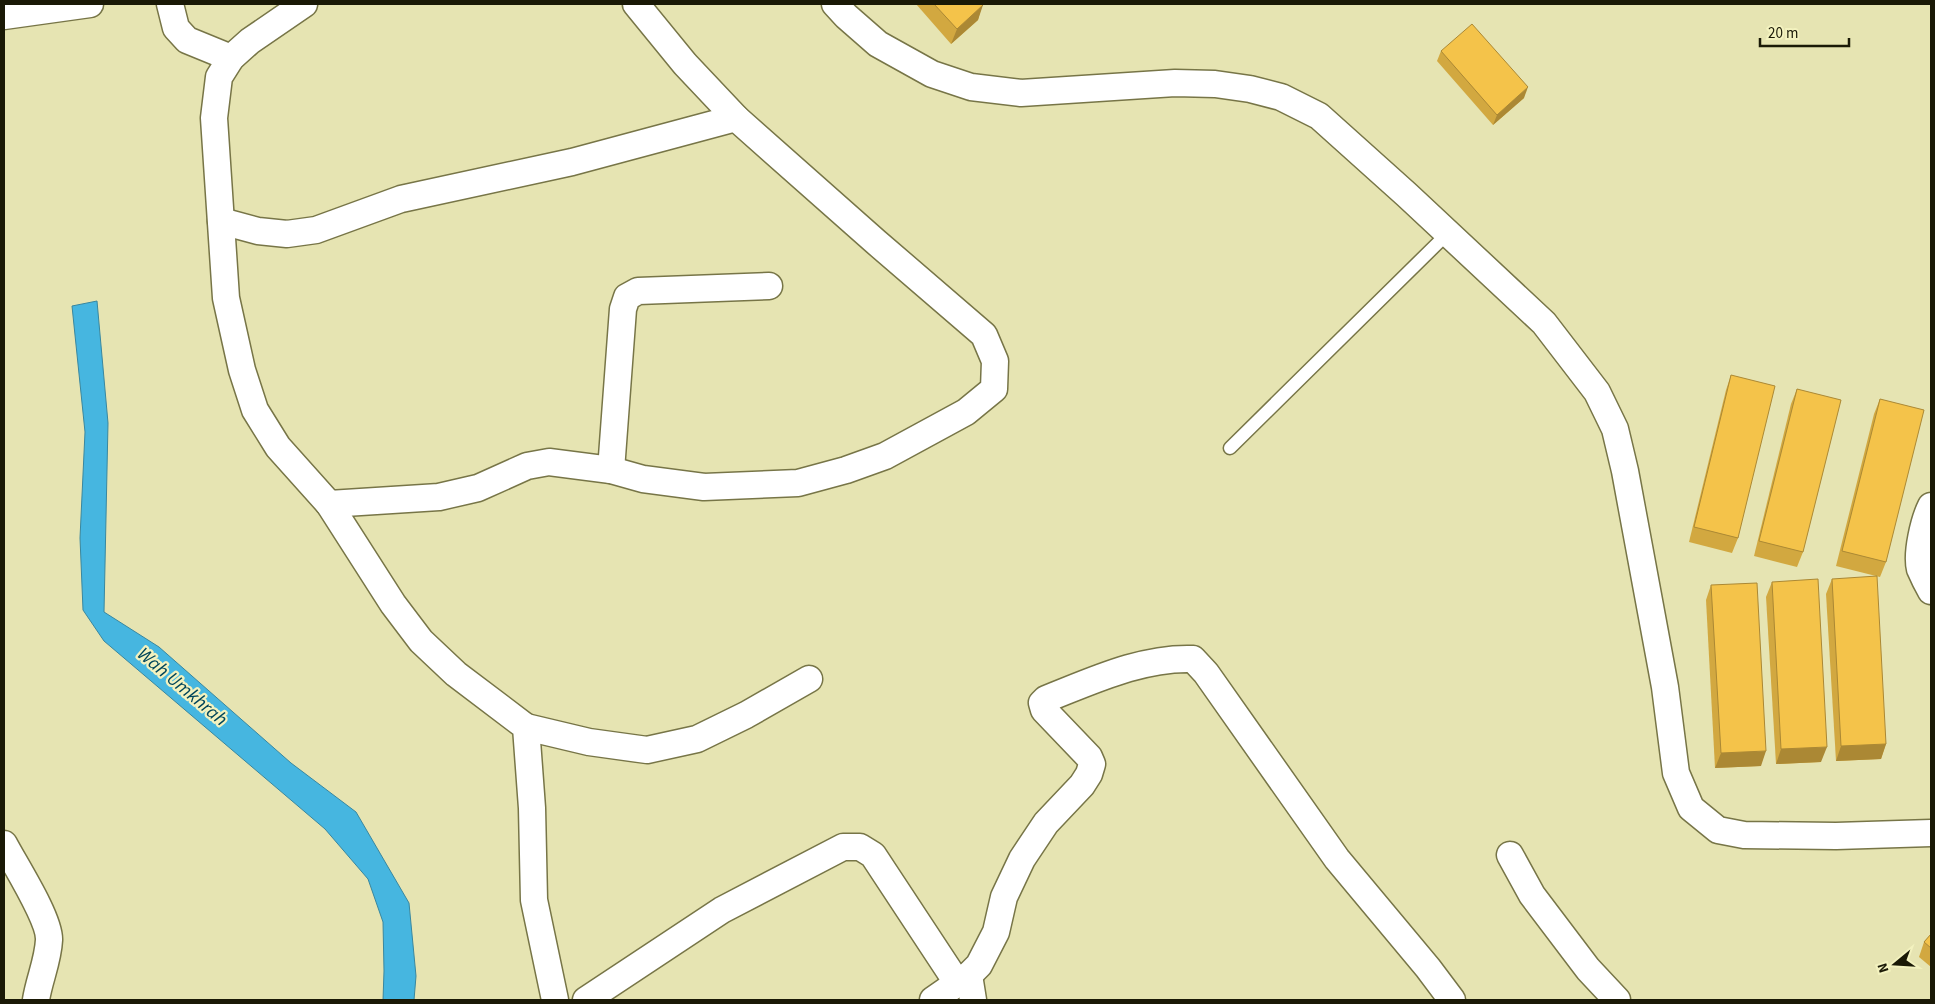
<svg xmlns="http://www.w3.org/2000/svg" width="1935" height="1004" font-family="'Source Sans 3',sans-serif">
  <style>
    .water { fill: #46b6e0; stroke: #39879f }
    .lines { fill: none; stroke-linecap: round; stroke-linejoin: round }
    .lane-casing { stroke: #777547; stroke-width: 15 }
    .street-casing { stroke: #777547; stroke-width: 29 }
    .lane { stroke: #fff; stroke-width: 12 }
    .street { stroke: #fff; stroke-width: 26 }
    .wall { fill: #d2a840 }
    .shaded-wall { fill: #ab8834 }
    .building { fill: #f4c34a; stroke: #ab8834 }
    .labels { text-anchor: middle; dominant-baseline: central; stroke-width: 4.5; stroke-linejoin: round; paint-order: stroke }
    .water-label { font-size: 19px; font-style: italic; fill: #00455a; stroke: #f3f2bf }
  </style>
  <rect width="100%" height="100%" fill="#e6e4b2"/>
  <polygon class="water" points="97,301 108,423 104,612 159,647 291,763 356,812 409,903 416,976 414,1000 383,1000 384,971 383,922 368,879 325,829 104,641 83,610 80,538 85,432 72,306"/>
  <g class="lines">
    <defs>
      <polyline id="lane" points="1230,448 1448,233"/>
      <g id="street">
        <polyline points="170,4 176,28 187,40 231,58"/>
        <polyline points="304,4 250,41 231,58 219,77 214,118 226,298 242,370 255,410 278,447 329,504 393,604 421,641 456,674 526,727 532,808 534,900 555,1000"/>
        <polyline points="835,4 846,16 878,44 932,74 971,87 1021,93 1175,83 1215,84 1250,89 1281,97 1319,116 1407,195 1544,323 1597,392 1615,429 1625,471 1665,687 1676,773 1691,808 1718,830 1744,835 1836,836 1931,833"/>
        <polyline points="4,16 90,4"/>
        <polyline points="221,221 258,231 287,234 316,230 401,199 572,162 736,118"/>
        <polyline points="611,470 623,309 627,297 638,291 769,286"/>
        <polyline points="329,504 439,497 478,488 527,466 549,462 611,470 643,479 704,487 798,483 846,470 885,456 966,412 994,389 995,361 984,335 876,242 736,118 685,64 636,4"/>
        <path d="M1931,506C1924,520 1916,553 1920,569C1923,576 1927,584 1931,591"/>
        <polyline points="526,727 589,742 647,750 697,739 746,715 809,679"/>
        <path d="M4,844C15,865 50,919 49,940C48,961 39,980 36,1000"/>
        <polyline points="1510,855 1532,895 1588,969 1617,1000"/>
        <polyline points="969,975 973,1000"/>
        <polyline points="586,1000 722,910 843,847 860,847 873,855 958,984"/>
        <path d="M933,1000L969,975L979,965L996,932L1004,897L1022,859L1046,823L1082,785L1089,774L1092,764L1089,757L1044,710L1042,703L1046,699C1092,681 1142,657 1193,659L1206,673L1337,859L1428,968L1452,1000"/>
      </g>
    </defs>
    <use href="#lane" class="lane-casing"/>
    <use href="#street" class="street-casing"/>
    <use href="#lane" class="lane"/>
    <use href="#street" class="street"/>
  </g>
  <g class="wall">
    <polygon points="916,4 982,4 978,20 951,44"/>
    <polygon points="1441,51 1524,98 1493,125 1437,61"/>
    <polygon points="1731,375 1738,538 1732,553 1689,542 1726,390"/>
    <polygon points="1797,389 1803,552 1797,567 1754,556 1791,404"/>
    <polygon points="1880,399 1886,562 1880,577 1836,566 1874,414"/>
    <polygon points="1832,579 1886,744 1881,759 1836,761 1826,594"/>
    <polygon points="1772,582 1821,762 1776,764 1766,597"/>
    <polygon points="1711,585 1761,766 1715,768 1706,600"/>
    <polygon points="1931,934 1931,967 1919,957 1924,942"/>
  </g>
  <g class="shaded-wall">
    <polygon points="983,5 978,20 951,44 957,29"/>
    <polygon points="1528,87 1524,98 1493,125 1497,115"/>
    <polygon points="1886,744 1881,759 1836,761 1841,746"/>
    <polygon points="1827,747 1821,762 1776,764 1781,749"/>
    <polygon points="1766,751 1761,766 1715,768 1721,753"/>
  </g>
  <g class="building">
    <polygon points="934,4 982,4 983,5 957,29"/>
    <polygon points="1472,24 1528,87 1497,115 1441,51"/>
    <polygon points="1731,375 1775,386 1738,538 1694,527"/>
    <polygon points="1797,389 1841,400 1803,552 1759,541"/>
    <polygon points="1880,399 1924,410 1886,562 1842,551"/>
    <polygon points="1877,576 1886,744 1841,746 1832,579"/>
    <polygon points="1818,579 1827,747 1781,749 1772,582"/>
    <polygon points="1757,583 1766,751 1721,753 1711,585"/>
    <polygon points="1931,934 1931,948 1924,942"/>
  </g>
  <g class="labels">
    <g class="water-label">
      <text transform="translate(182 687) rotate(40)">Wah Umkhrah</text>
    </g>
  </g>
  <rect width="1935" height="1004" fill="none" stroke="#1a1906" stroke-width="10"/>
  <g transform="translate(1895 964) rotate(252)" stroke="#f3f2bf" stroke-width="4" paint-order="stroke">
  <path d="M0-4L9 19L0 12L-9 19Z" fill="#1a1906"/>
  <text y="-8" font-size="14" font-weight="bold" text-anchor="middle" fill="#1a1906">N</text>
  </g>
  <path d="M1760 38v8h89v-8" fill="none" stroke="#1a1906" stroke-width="2.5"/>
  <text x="1768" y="38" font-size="15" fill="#1a1906" stroke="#f3f2bf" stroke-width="4" paint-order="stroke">20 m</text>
</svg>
